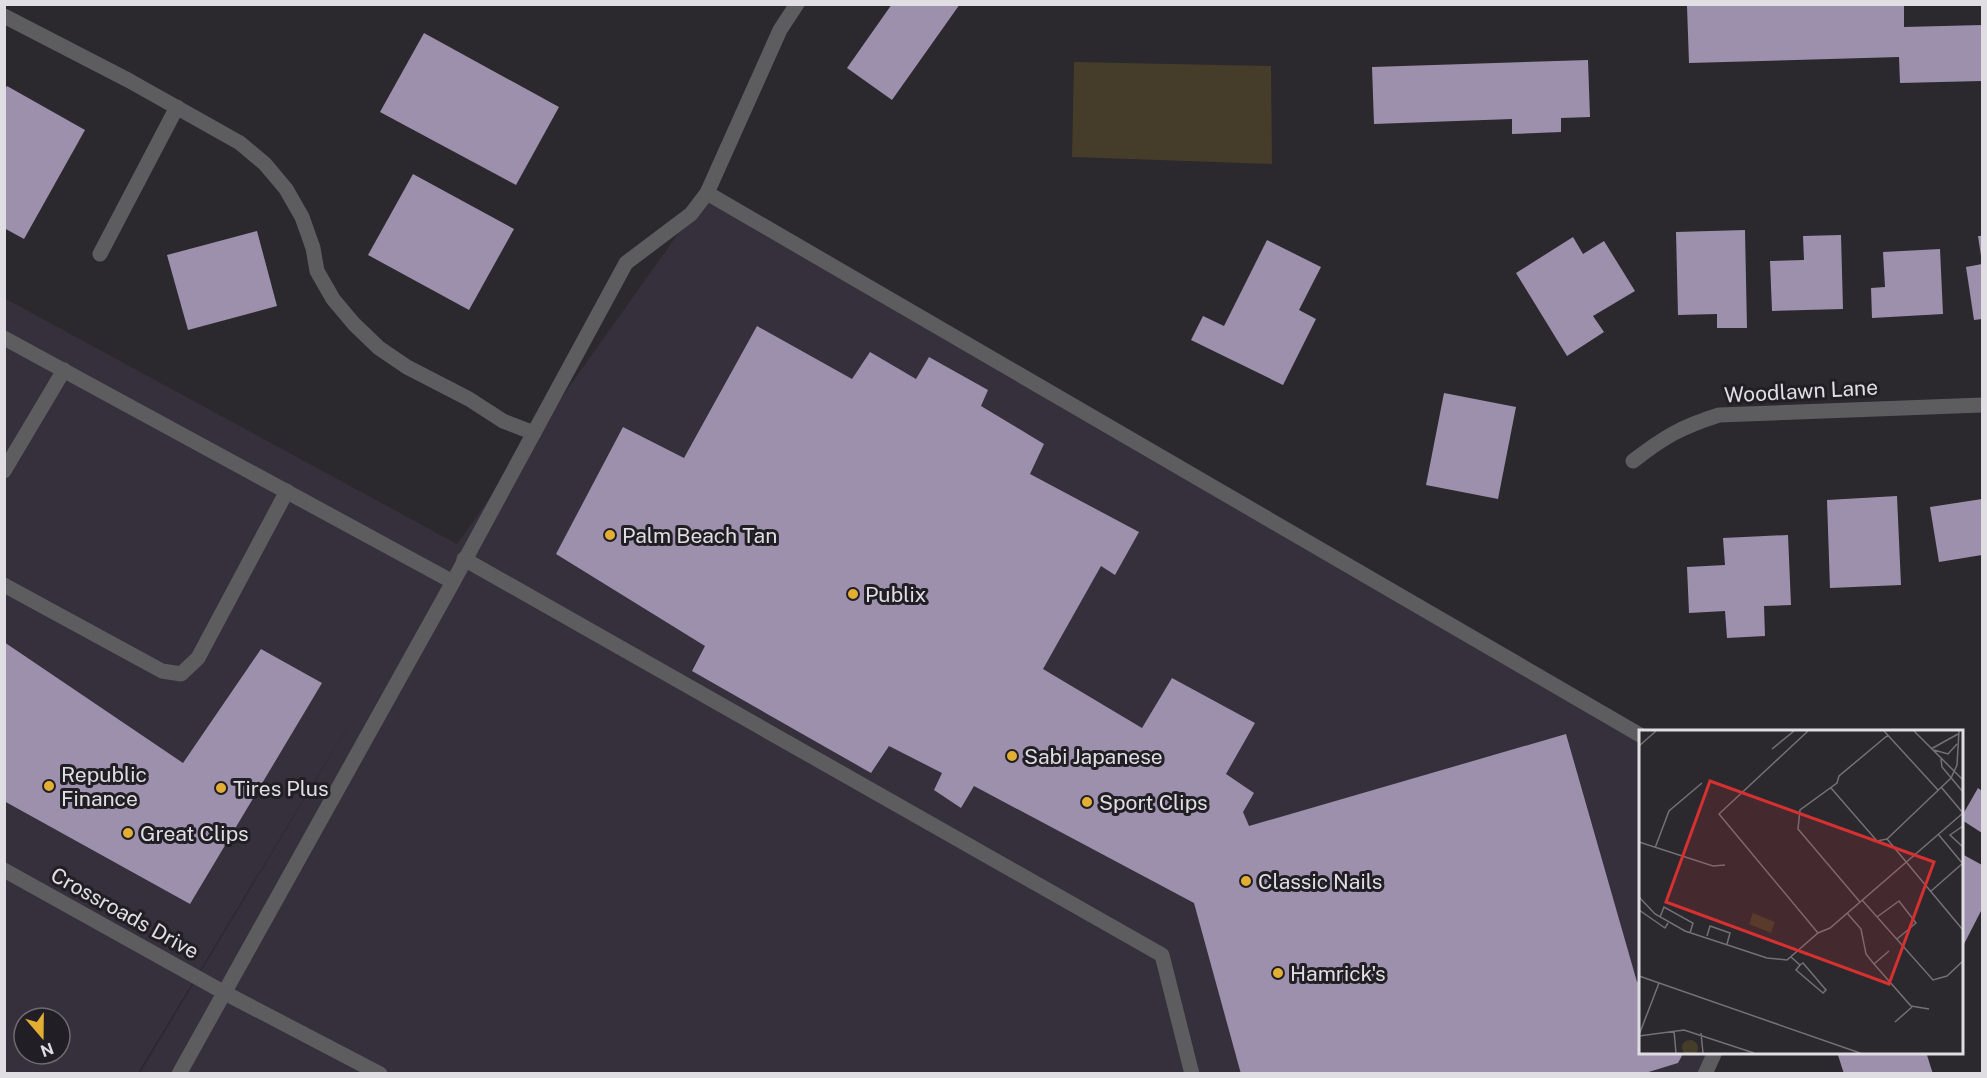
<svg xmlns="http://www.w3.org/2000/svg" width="1987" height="1078" font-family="'Public Sans',sans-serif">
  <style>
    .built { fill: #35303b; fill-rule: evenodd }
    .green { fill: #453c2a }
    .building { fill: #9d90ac }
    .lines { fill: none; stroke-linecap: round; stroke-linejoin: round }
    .service { stroke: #5d5c5f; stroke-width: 15 }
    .minor { stroke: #5d5c5f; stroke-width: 15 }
    .poi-dot { fill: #e2af34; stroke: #211f25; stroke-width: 2 }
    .labels { text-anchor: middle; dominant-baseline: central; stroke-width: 6; stroke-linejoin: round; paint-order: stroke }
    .street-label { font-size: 21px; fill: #e0dee2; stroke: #211f25 }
    .poi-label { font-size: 21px; fill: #e0dee2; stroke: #211f25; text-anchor: start }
    .inset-road { fill: none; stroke: #737176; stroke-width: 1.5 }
    .view { fill: #d63131; fill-opacity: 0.15; stroke: #d63131; stroke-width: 3 }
    .inset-edge { fill: none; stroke: #e0dee2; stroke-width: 3 }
  </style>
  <rect width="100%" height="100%" fill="#2b282e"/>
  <path class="built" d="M707,193L1640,735V1052L1721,1053L1711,1074L140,1073L375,681L138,1073H5L4,298L457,544ZM24,1018H60V1054H24Z"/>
  <polygon class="green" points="1074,62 1271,66 1272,164 1072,157"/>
  <g class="building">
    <polygon points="892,4 960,4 892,100 847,68"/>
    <polygon points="1757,4 1904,4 1904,27 1982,25 1982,81 1900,83 1899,57 1689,63 1687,6"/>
    <polygon points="424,33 559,107 516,185 380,112"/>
    <polygon points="1588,60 1590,117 1561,118 1561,132 1512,134 1512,119 1374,124 1372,67"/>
    <polygon points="7,86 85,130 24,239 4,228 4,91"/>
    <polygon points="413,174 514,229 469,310 368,255"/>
    <polygon points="1745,230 1747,328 1717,328 1717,314 1678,315 1676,232"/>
    <polygon points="257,231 277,306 188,330 167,255"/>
    <polygon points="1841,235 1843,309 1772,311 1770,261 1804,260 1803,236"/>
    <polygon points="1978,236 1982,236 1982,256 1981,256"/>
    <polygon points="1573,237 1583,254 1604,241 1635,291 1593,316 1604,332 1567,356 1516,273"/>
    <polygon points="1267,240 1321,267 1299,310 1316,319 1283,385 1191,340 1203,316 1224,326"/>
    <polygon points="1940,249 1943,314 1872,318 1871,288 1885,287 1883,252"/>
    <polygon points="1982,264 1982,319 1974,320 1966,267"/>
    <polygon points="757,326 852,379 870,352 916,379 929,357 988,390 981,406 1044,444 1030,474 1139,532 1115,575 1101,566 1043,669 1142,728 1172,678 1255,723 1226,774 1254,793 1243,812 1249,826 1566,734 1637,982 1640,981 1640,1052 1684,1052 1678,1063 1642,1074 1241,1074 1194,903 974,786 961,808 934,790 942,773 889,746 871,773 692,671 705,646 556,554 623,427 684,458"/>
    <polygon points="1444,393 1516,407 1498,499 1426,485"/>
    <polygon points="1897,496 1901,585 1830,588 1827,500"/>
    <polygon points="1982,499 1982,555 1939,562 1930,507"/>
    <polygon points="1788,535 1791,605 1764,606 1765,636 1727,638 1725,611 1689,613 1687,567 1725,565 1723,538"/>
    <polygon points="4,642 183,763 261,649 322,683 190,904 4,801"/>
    <polygon points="1978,788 1982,791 1982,833 1962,820 1962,816"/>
    <polygon points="1962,854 1982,865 1982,909 1962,948"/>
    <polygon points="1837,1052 1926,1052 1933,1074 1844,1074"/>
  </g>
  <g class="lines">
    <g class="service">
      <polyline points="707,193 1640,735"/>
      <polyline points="100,254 177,107"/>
      <polyline points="4,338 453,582"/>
      <polyline points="4,471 64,370"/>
      <polyline points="464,559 1162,955 1192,1074"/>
      <polyline points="4,585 162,671 181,674 198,658 287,491"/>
      <polyline points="4,870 225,993 380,1074"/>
      <polyline points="179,1074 453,582 626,263 691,214 707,193 780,30 797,4"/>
      <polyline points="1705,1074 1715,1052"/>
    </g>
    <g class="minor">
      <polyline points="4,16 128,80 240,143 265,164 286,189 302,217 313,248 317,271 333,299 354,324 379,348 407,367 469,399 503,421 534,433"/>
      <path d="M1633,461C1664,437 1681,427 1719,415L1982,405"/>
    </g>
  </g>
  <g class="poi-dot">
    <circle cx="610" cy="535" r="6"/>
    <circle cx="853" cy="594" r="6"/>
    <circle cx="1012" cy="756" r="6"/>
    <circle cx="49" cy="786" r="6"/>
    <circle cx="221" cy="788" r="6"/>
    <circle cx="1087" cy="802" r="6"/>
    <circle cx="128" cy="833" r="6"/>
    <circle cx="1246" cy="881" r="6"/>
    <circle cx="1278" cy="973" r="6"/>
  </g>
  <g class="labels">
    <g class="street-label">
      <text transform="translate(1801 391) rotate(-3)">Woodlawn Lane</text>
      <text transform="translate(125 913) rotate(29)">Crossroads Drive</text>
    </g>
    <g class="poi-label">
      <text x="622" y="535">Palm Beach Tan</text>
      <text x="865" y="594">Publix</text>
      <text x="1024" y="756">Sabi Japanese</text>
      <text x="61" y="774">Republic<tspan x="61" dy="24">Finance</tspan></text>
      <text x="233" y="788">Tires Plus</text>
      <text x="1099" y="802">Sport Clips</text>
      <text x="140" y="833">Great Clips</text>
      <text x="1258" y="881">Classic Nails</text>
      <text x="1290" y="973">Hamrick's</text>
    </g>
  </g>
  <g transform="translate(1639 730)">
    <rect width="324" height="324" fill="#2b282e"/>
    <path d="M114,183L136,192L132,203L110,194ZM43 318a8 8 0 1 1 16 0a8 8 0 1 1-16 0Z" fill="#453c2a"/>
    <path class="inset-road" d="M169,1L80,84L179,203M245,1L299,60M275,1L324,50M0,16L17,1M133,19L155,1M292,19L319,4M295,20L309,24L318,14M302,29L303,37L324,62M312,48L248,109L324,200M312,48L318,35L320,1M302,57L324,83M192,58L238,111L248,109M324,96L311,105L324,117M299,104L324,134M0,112L74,136L86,135M16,118L30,81L63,53M291,162L324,133M0,167L16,184L46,201L128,228L148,230L179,203L191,198L324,83M223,170L294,250L308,246L324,231M221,172L159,99L161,80L198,53L200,46L249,5M0,180L26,198L29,193M208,183L222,199L227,224L235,234L272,276L290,279M21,187L25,177L54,193L51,203M238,187L260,171L277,193L258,209M68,206L71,196L91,203L88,214M152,227L161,235L157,240L184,263L187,260L164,233L161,235M235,234L250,221M0,246L221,323M256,292L273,277M35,301L37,323M62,303L64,323M0,305L20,253M0,306L45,300L115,323"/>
    <path class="view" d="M71,51L295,132L250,254L27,172Z"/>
    <rect width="324" height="324" class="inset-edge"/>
  </g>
  <rect width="1987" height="1078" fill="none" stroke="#e0dee2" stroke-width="12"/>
  <g transform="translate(42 1036) rotate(160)"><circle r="28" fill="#211f25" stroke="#6d6b71" stroke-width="1.5"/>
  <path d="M0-4.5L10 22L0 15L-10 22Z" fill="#e2af34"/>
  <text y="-9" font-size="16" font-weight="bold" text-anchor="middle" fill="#e0dee2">N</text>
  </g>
</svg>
